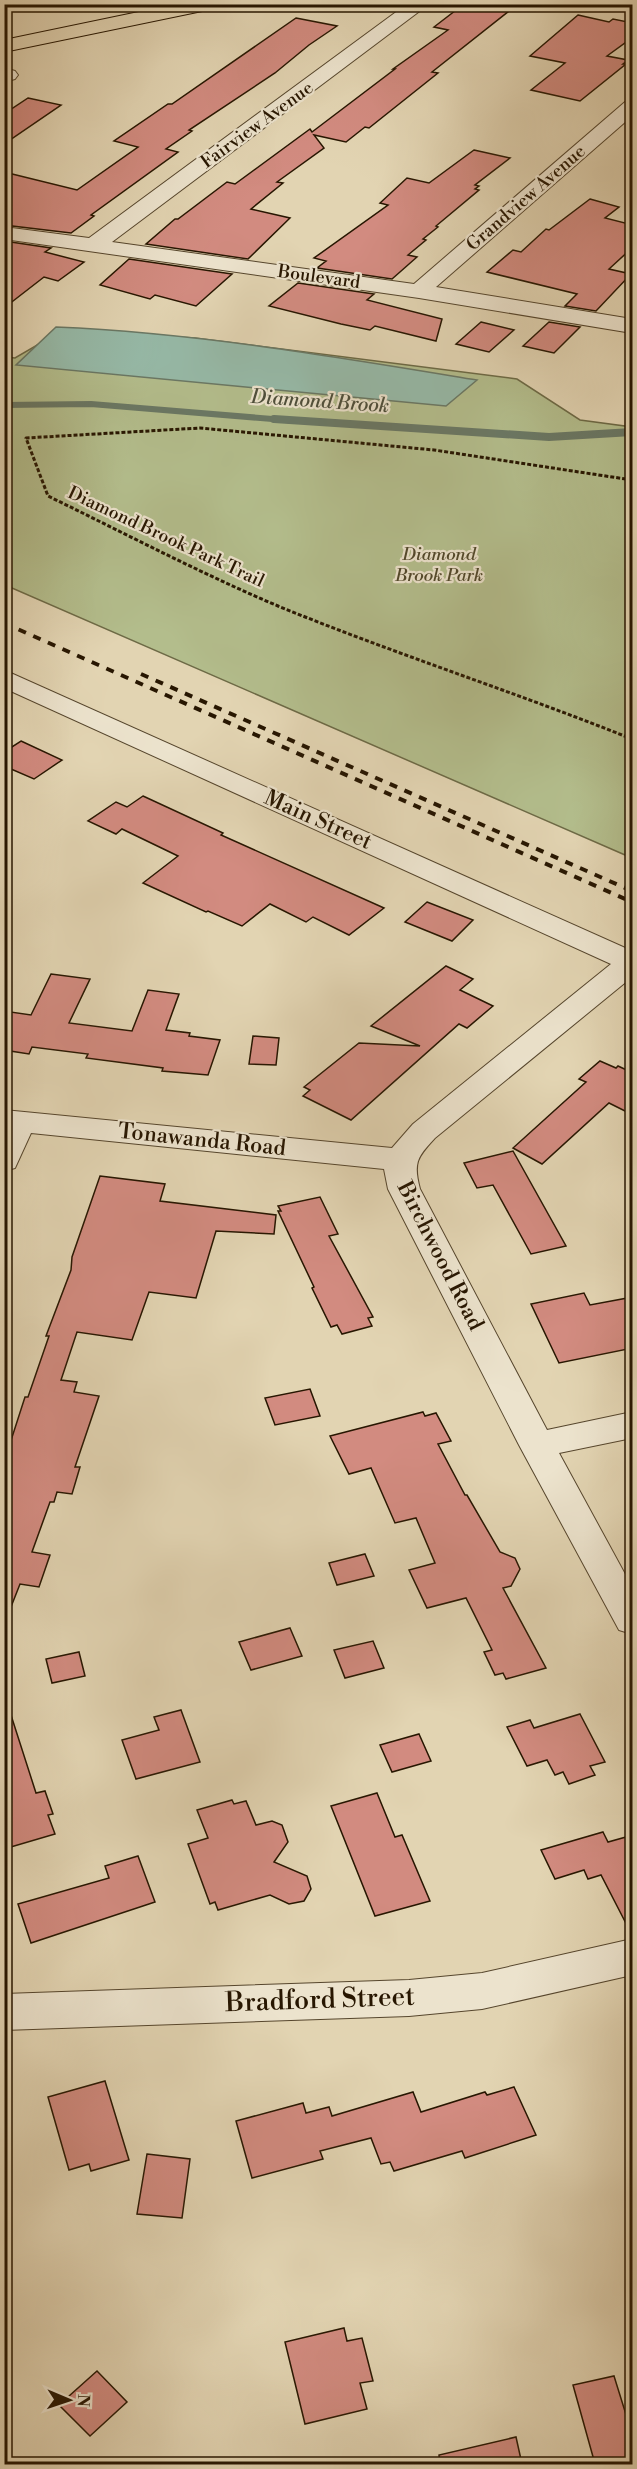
<svg xmlns="http://www.w3.org/2000/svg" width="637" height="2469" font-family="'Libre Bodoni',serif">
  <style>
    .green { fill: #b3bd8c; stroke: #6d6a46; stroke-width: 1.5 }
    .water { fill: #96b9a7; stroke: #6a7865; stroke-width: 1.5 }
    .lines { fill: none; stroke-linecap: round; stroke-linejoin: round }
    .stream-far1 { stroke: #6a7865; stroke-width: 6 }
    .stream { stroke: #6a7865; stroke-width: 8 }
    .building { fill: #d28b80; stroke: #271601; stroke-width: 1.5 }
    .minor-casing { stroke: #56462d; stroke-width: 2 }
    .trunk-casing { stroke: #271601; stroke-width: 2 }
    .path { stroke: #271601; stroke-width: 3; stroke-dasharray: 4 2; stroke-linecap: butt }
    .minor { fill: #ece3cd; fill-rule: evenodd }
    .trunk { fill: #e2d4b2; fill-rule: evenodd }
    .rail { stroke: #271601; stroke-width: 4; stroke-dasharray: 8 8; stroke-linecap: butt }
    .labels { text-anchor: middle; dominant-baseline: central; stroke-width: 4.5; stroke-linejoin: round; paint-order: stroke }
    .far-street-label { font-size: 18px; fill: #271601; stroke: #ece3cd }
    .far-park-label { font-size: 18px; font-style: italic; fill: #51482b; stroke: #ece3cd }
    .far-water-label { font-size: 20px; font-style: italic; fill: #4e4f3b; stroke: #ece3cd }
    .street-label { font-size: 22px; fill: #271601; stroke: #ece3cd }
    .near-street-label { font-size: 27px; fill: #271601; stroke: #ece3cd }
  </style>
  <rect width="100%" height="100%" fill="#e2d4b2"/>
  <filter id="stains"><feTurbulence type="fractalNoise" baseFrequency=".00333" numOctaves="4"/><feColorMatrix values="0 0 0 0 .2 0 0 0 0 .09 0 0 0 0 .02 0 0 0 .5 -.17"/></filter>
  <radialGradient id="worn" r=".72"><stop offset=".6" stop-color="#630" stop-opacity="0"/><stop offset="1" stop-color="#630" stop-opacity=".3"/></radialGradient>
  <polygon class="green" points="63,330 195,338 517,379 580,420 632,427 632,858 5,585 5,357 15,358"/>
  <path class="water" d="M56,327C198,333 337,357 477,380L446,406L16,365Z"/>
  <g class="lines">
    <polyline class="stream-far1" points="4,405 91,404 297,421"/>
    <polyline class="stream" points="274,419 549,437 632,432"/>
  </g>
  <g class="building">
    <polygon points="464,4 518,4 432,72 438,73 369,128 365,127 346,142 314,135 324,148 277,182 283,183 251,209 290,218 248,259 146,244 175,219 178,219 227,182 235,184 310,129 312,132 395,69 393,69 448,30 434,27"/>
    <polygon points="578,15 609,22 613,19 633,23 633,37 607,56 628,60 623,64 626,64 580,101 531,90 565,63 530,56"/>
    <polygon points="296,18 337,26 309,45 275,73 189,130 192,131 166,149 178,152 91,215 94,216 71,233 4,225 4,172 77,190 138,147 114,141 168,104 172,104"/>
    <polygon points="28,98 61,105 4,144 4,114"/>
    <polygon points="474,150 510,158 475,185 479,186 475,189 479,190 436,226 438,227 423,239 426,240 408,255 417,257 392,279 317,268 326,261 314,258 388,205 380,203 407,178 429,183"/>
    <polygon points="590,199 619,207 605,218 633,225 633,247 609,269 631,274 596,311 565,306 577,294 487,272 513,250 521,252 546,229 549,230"/>
    <polygon points="4,241 51,248 45,252 84,262 58,281 44,277 4,308"/>
    <polygon points="129,259 232,274 196,306 155,295 150,299 100,285"/>
    <polygon points="298,283 374,294 367,300 442,319 436,341 375,326 370,330 341,324 269,306"/>
    <polygon points="481,322 514,330 489,352 456,344"/>
    <polygon points="549,322 580,327 554,353 523,346"/>
    <polygon points="21,741 62,760 34,779 4,766 4,752"/>
    <polygon points="143,796 223,833 221,835 384,908 349,935 313,917 306,922 270,904 242,926 208,911 206,912 143,883 178,856 122,829 116,834 88,821 116,802 127,807"/>
    <polygon points="427,902 473,920 452,941 405,922"/>
    <polygon points="446,966 473,979 460,990 493,1006 467,1028 459,1024 351,1120 303,1096 310,1090 304,1087 359,1043 420,1046 371,1026"/>
    <polygon points="51,974 90,979 69,1023 132,1031 148,990 179,994 166,1030 190,1033 189,1036 220,1040 208,1075 162,1071 163,1068 86,1058 88,1054 32,1047 29,1054 4,1050 4,1011 31,1015"/>
    <polygon points="253,1036 279,1038 276,1065 249,1064"/>
    <polygon points="600,1061 616,1068 618,1066 633,1073 633,1115 609,1103 542,1164 513,1148 586,1082 579,1079"/>
    <polygon points="513,1151 566,1246 531,1254 493,1185 477,1188 464,1163"/>
    <polygon points="100,1176 165,1184 160,1201 276,1215 274,1234 216,1231 196,1298 149,1292 132,1340 77,1332 61,1380 77,1382 74,1392 99,1396 75,1467 80,1467 72,1494 57,1492 54,1502 50,1502 32,1552 50,1555 39,1587 20,1584 7,1617 4,1617 4,1462 25,1397 28,1397 49,1336 46,1336 71,1270 72,1257"/>
    <polygon points="320,1197 338,1234 329,1236 373,1317 368,1318 372,1326 342,1334 337,1325 331,1327 312,1288 314,1287 278,1211 281,1211 278,1206"/>
    <polygon points="584,1293 590,1305 633,1297 633,1348 559,1363 531,1304"/>
    <polygon points="310,1389 320,1416 275,1425 265,1398"/>
    <polygon points="423,1412 425,1416 436,1413 451,1441 438,1444 465,1495 467,1495 500,1552 515,1558 520,1569 511,1586 503,1588 546,1668 506,1679 503,1673 495,1675 484,1652 492,1650 466,1598 427,1608 409,1570 435,1563 416,1518 395,1523 371,1468 349,1474 330,1436"/>
    <polygon points="365,1554 374,1576 337,1585 329,1563"/>
    <polygon points="290,1628 302,1656 251,1670 239,1642"/>
    <polygon points="373,1641 384,1668 345,1678 334,1650"/>
    <polygon points="79,1652 85,1676 52,1683 46,1659"/>
    <polygon points="181,1710 200,1762 136,1779 122,1740 159,1730 154,1717"/>
    <polygon points="10,1712 36,1793 45,1791 53,1814 48,1815 55,1834 4,1849 4,1713"/>
    <polygon points="580,1714 605,1762 590,1766 595,1775 569,1784 563,1772 555,1775 547,1760 527,1766 507,1727 530,1720 534,1728"/>
    <polygon points="419,1734 431,1761 392,1772 380,1745"/>
    <polygon points="377,1793 395,1837 402,1835 430,1901 375,1916 331,1806"/>
    <polygon points="232,1800 234,1804 246,1801 256,1825 272,1821 282,1825 288,1842 274,1862 307,1876 311,1889 304,1901 289,1904 270,1895 218,1910 215,1902 210,1904 188,1844 208,1838 197,1810"/>
    <polygon points="603,1832 608,1842 633,1835 633,1937 601,1875 588,1879 584,1870 555,1879 541,1850"/>
    <polygon points="138,1856 155,1902 31,1943 18,1904 109,1878 105,1866"/>
    <polygon points="105,2081 129,2160 91,2171 89,2164 69,2170 48,2097"/>
    <polygon points="514,2087 536,2135 465,2158 462,2151 394,2171 390,2162 381,2164 371,2138 320,2151 323,2159 252,2178 236,2121 303,2103 306,2113 329,2107 332,2116 413,2092 421,2112 485,2092 487,2095"/>
    <polygon points="147,2154 190,2159 182,2218 137,2214"/>
    <polygon points="344,2328 347,2341 362,2338 373,2381 360,2383 367,2409 305,2424 285,2342"/>
    <polygon points="97,2371 127,2402 90,2436 59,2405"/>
    <polygon points="614,2376 633,2437 633,2464 595,2464 573,2385"/>
    <polygon points="516,2437 522,2464 440,2464 439,2455"/>
  </g>
  <g class="lines">
    <defs>
      <g id="minor">
        <polygon points="407,4 429,4 112,242 414,284 625,102 632,100 632,116 436,287 632,319 632,333 419,298 4,239 4,227 89,238"/>
        <polygon points="8,69 15,71 18,75 15,79 4,82 4,70"/>
        <path d="M4,670L632,951V977L435,1138C417,1157 413,1163 420,1189L547,1430L632,1412V1438L559,1453L632,1587V1634L619,1630L519,1445L388,1189L384,1169L31,1133L15,1168L4,1171V1110L392,1148L413,1124L611,964L4,688Z"/>
        <polygon points="632,1939 632,1975 482,2009 409,2016 4,2030 4,1994 409,1980 482,1973"/>
      </g>
      <polygon id="trunk" points="177,4 216,4 214,8 207,10 4,52 4,40"/>
    </defs>
    <use href="#minor" class="minor-casing"/>
    <use href="#trunk" class="trunk-casing"/>
    <path class="path" d="M632,480L434,450L200,428L26,438L48,496C124,533 200,573 278,606C395,654 515,692 632,739"/>
    <use href="#minor" class="minor"/>
    <use href="#trunk" class="trunk"/>
    <g class="rail">
      <polyline points="4,623 632,902"/>
      <polyline points="141,674 632,891"/>
    </g>
  </g>
  <g class="labels">
    <g class="far-street-label">
      <text transform="translate(257 125) rotate(-36)">Fairview Avenue</text>
      <text transform="translate(526 198) rotate(-41)">Grandview Avenue</text>
      <text transform="translate(319 277) rotate(8)">Boulevard</text>
      <text transform="translate(166 537) rotate(25)">Diamond Brook Park Trail</text>
    </g>
    <g class="far-park-label">
      <text x="439" y="554">Diamond<tspan x="439" dy="21">Brook Park</tspan></text>
    </g>
    <g class="far-water-label">
      <text transform="translate(320 402) rotate(4)">Diamond Brook</text>
    </g>
    <g class="street-label">
      <text transform="translate(318 820) rotate(24)">Main Street</text>
      <text transform="translate(202 1140) rotate(6)">Tonawanda Road</text>
      <text transform="translate(440 1256) rotate(63)">Birchwood Road</text>
    </g>
    <g class="near-street-label">
      <text transform="translate(320 2000) rotate(-2)">Bradford Street</text>
    </g>
  </g>
  <rect width="637" height="2469" fill="none" stroke="#e2d4b2" stroke-width="24"/>
  <rect x="6" y="6" width="625" height="2457" fill="none" stroke="#271601" stroke-width="3"/>
  <rect x="12" y="12" width="613" height="2445" fill="none" stroke="#271601" stroke-width="1.5"/>
  <g transform="translate(69 2400) rotate(92)" stroke="#ece3cd" stroke-width="4.5" paint-order="stroke">
  <path d="M0-4.5L10 22L0 15L-10 22Z" fill="#271601"/>
  <text y="-9" font-size="16" font-weight="bold" text-anchor="middle" fill="#271601">N</text>
  </g>
  <rect width="100%" height="100%" filter="url(#stains)"/>
  <rect width="100%" height="100%" fill="url(#worn)"/>
</svg>
